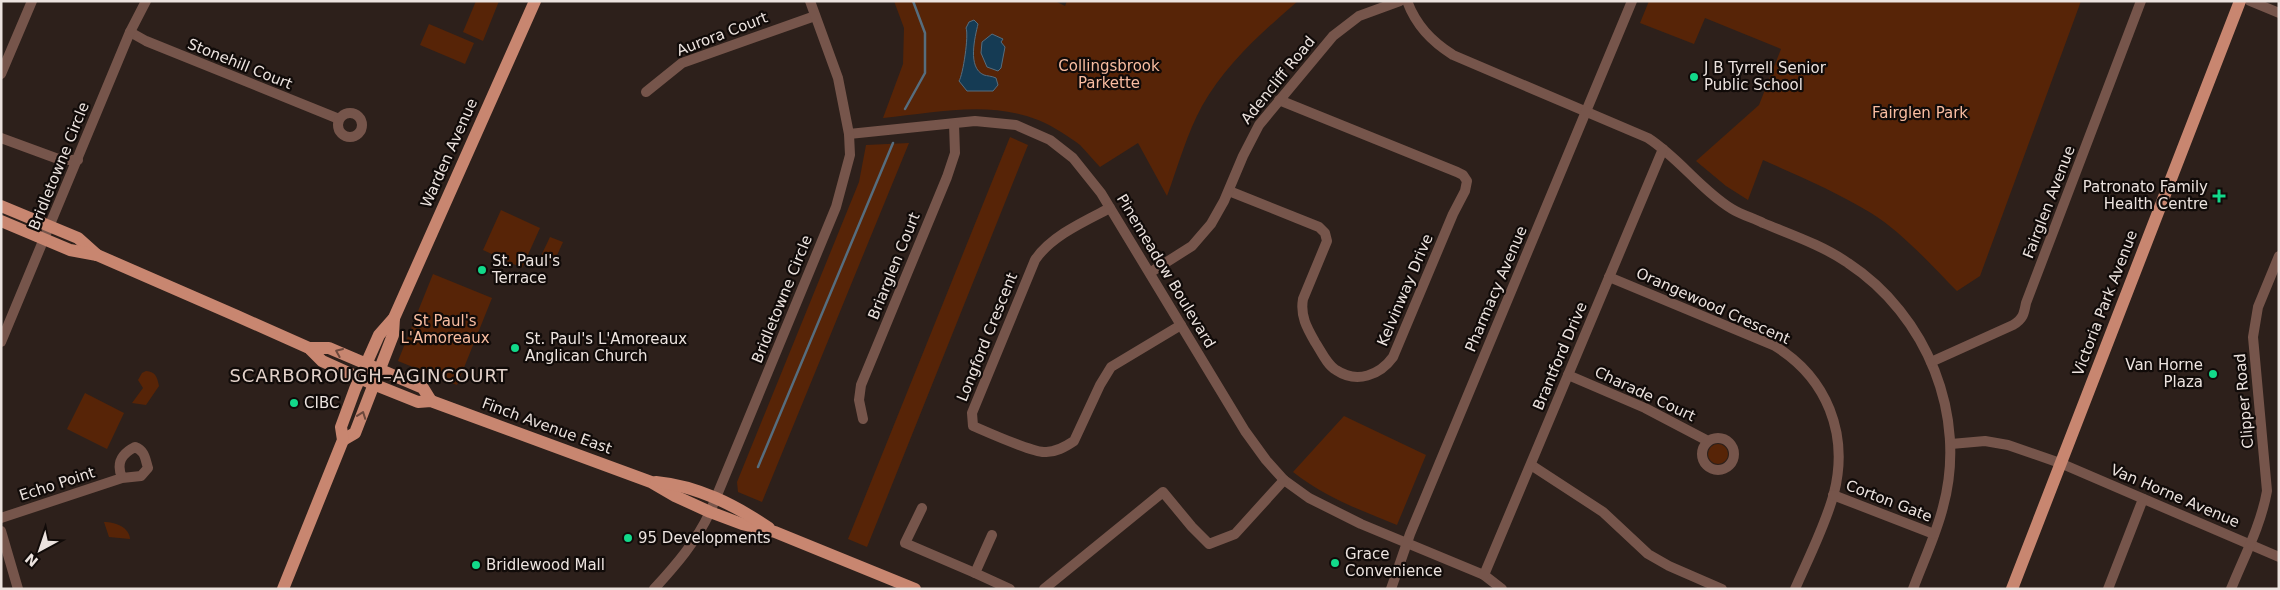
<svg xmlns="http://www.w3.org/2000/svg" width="2280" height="590" font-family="'DejaVu Sans',sans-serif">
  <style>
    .green { fill: #572407 }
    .water { fill: #153b54; stroke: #566d7e }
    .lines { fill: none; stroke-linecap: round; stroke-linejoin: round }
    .stream { stroke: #566d7e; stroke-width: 2.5 }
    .minor { stroke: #76554b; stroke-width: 10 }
    .major { stroke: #c88670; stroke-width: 12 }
    .oneway { stroke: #6c483c }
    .poi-dot { fill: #12d98a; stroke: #110b09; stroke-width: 2 }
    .labels { text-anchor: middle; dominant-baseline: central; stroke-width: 4.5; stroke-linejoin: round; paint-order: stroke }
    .street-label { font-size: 15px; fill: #ece3df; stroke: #110b09 }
    .park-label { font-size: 15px; fill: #f9bda1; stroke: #110b09 }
    .poi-label { font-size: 15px; fill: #ece3df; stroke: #110b09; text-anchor: start }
    .quarter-label { font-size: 18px; letter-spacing: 1px; fill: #e2d1c9; stroke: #110b09 }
  </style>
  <rect width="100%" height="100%" fill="#2d201b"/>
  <g class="green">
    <polygon points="476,1 499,1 483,41 463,32"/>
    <path d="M894,1H1055L1065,6L1067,1H1298C1262,32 1226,64 1202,106C1187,133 1178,166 1167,196L1138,143L1100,167C1093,160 1087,152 1080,145C1074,140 1067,136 1061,132C1006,96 943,112 883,118L903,64L904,28Z"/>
    <path d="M1649,1H2081L1980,276L1957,291C1930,264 1903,233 1871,213C1837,192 1799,176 1763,160L1748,200L1726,186L1696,161L1759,105L1781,49L1705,18L1694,44L1640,23Z"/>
    <polygon points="429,24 474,43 465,64 420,45"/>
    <polygon points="1010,137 1028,145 867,547 848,539"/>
    <polygon points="909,143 762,502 738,492 737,482 859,182 866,145"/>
    <polygon points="501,210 540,228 522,268 483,250"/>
    <polygon points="550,237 563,242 554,262 540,258"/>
    <polygon points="433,274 492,298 457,385 398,361"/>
    <path d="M146,371C156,372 157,377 159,386L146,405L132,403L143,388L138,380L142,373Z"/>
    <polygon points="85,393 124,413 107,449 67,429"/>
    <path d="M1344,416L1426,455L1397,525C1360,510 1325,497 1293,472Z"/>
    <circle cx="1718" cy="454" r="10"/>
    <path d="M104,522C115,522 129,527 130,539L109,537Z"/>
  </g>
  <g class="water">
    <path d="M974,20L978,24C975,37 967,68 984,75C987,76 992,76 996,78L998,85L993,91H967L959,81C963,75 969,35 966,28L969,22Z"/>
    <polygon points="992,34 1003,39 1001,42 1005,47 1001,68 998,71 987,67 981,53 982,42"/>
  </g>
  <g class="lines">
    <g class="stream">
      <polyline points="905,109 925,73 925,33 913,1"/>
      <polyline points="758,467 893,143"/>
    </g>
    <g class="minor">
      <path d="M1407,1C1416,25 1431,41 1453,55L1648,138C1679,158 1701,190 1732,209C1742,215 1753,218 1763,223C1792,235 1822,245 1848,263C1927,315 1968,416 1943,507C1936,535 1923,562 1913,589"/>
      <polyline points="2250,1 2279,13"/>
      <polyline points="130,32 146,41 339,119"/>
      <polyline points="1,74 32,1"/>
      <polyline points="646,92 682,63 815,16"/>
      <circle cx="350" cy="125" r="12"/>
      <polyline points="849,134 975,121 1016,125 1050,140 1073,158 1101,193 1245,431 1266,460 1284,480 1309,498 1361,524 1484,575 1502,589"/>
      <polyline points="1,138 61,160 78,160"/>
      <path d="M1229,191L1319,227L1325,233L1327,241L1303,299C1300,316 1307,328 1315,342C1321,351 1327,365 1336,370C1357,384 1380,375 1393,357L1453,214L1465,191L1467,181L1463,175L1457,172L1279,100"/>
      <path d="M1110,208C1085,221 1051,236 1035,260L972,413L973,426C987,432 1031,452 1044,452C1055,453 1065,447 1074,441L1100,385L1111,367L1181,325"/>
      <polyline points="1151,272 1192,246 1211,224 1224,201 1243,156 1259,125 1333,36 1359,16 1400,1"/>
      <path d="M1609,277L1775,346C1827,378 1849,434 1834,493C1826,524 1808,559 1795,589"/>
      <polyline points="1,342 130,32 146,1"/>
      <path d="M1931,362L2013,325C2023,319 2024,314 2026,303L2141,1"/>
      <polyline points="1568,375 1645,408 1708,441"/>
      <polyline points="863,419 859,400 861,385 947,177 955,153 954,124"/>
      <circle cx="1718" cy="454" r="16"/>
      <polyline points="1951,444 1985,441 2008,445 2060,463 2279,557"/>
      <polyline points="1531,465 1603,512 1648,554 1669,566 1722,589"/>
      <polyline points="1833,495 1934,534"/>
      <polyline points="922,508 905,543 975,573"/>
      <path d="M1,518L122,478L141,476L148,468C145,458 145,451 135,447C121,454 116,463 122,478"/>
      <polyline points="1,531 18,589"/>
      <polyline points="992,535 975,573 1010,589"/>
      <polyline points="1484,575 1663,149"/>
      <path d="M654,589C676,565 696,542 710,512L836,207L850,155L849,134L838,78L810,1"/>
      <polyline points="1044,589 1163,492 1192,527 1209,544 1235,534 1284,480"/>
      <polyline points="1391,589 1410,534 1632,1"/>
      <polyline points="2108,589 2143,499"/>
      <path d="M2231,589C2244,557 2261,525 2267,491L2253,337L2258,307L2279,256"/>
    </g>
    <g class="major">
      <polyline points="1,206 78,238 97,255"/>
      <polyline points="1,221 70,250 97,255 237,316 309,348 322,361 373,384 418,402 431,401 651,482 675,496 710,512 742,524 775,532 915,589"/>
      <polyline points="309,348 329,348 423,388 431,401"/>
      <polyline points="343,440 355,433 393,335 394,318"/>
      <path d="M656,482C698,486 735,505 769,528"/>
      <polyline points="283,589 343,440 341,427 355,389 379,335 394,318 535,1"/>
      <polyline points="2012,589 2240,1"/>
    </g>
  </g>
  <defs><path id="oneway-chevron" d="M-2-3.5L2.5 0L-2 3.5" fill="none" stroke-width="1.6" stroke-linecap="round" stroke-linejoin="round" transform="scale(1.25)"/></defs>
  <g class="oneway">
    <use href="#oneway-chevron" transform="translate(339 352) rotate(-157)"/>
    <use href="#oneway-chevron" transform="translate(362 415) rotate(-70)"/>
  </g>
  <g class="poi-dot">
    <circle cx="1694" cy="77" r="5"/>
    <path d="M2216.5 188.5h5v5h5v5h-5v5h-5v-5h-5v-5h5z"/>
    <circle cx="482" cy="270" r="5"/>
    <circle cx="515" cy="348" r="5"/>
    <circle cx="2213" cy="374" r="5"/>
    <circle cx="294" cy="403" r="5"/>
    <circle cx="628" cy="538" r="5"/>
    <circle cx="1335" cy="563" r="5"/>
    <circle cx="476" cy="565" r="5"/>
  </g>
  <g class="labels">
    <g class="street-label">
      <text transform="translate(722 34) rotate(-21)">Aurora Court</text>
      <text transform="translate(240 64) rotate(22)">Stonehill Court</text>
      <text transform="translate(1278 80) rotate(-51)">Adencliff Road</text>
      <text transform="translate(449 153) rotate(-66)">Warden Avenue</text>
      <text transform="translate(59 166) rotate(-68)">Bridletowne Circle</text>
      <text transform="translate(2049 202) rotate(-69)">Fairglen Avenue</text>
      <text transform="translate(894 266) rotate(-68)">Briarglen Court</text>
      <text transform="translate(1166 271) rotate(59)">Pinemeadow Boulevard</text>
      <text transform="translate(1496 289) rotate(-67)">Pharmacy Avenue</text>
      <text transform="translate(1405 290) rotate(-67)">Kelvinway Drive</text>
      <text transform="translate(782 299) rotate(-68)">Bridletowne Circle</text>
      <text transform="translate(2105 303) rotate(-69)">Victoria Park Avenue</text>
      <text transform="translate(1713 306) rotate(24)">Orangewood Crescent</text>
      <text transform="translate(987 337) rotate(-68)">Longford Crescent</text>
      <text transform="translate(1560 356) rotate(-67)">Brantford Drive</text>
      <text transform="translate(1645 394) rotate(25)">Charade Court</text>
      <text transform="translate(2244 401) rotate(-95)">Clipper Road</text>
      <text transform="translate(547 426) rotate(20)">Finch Avenue East</text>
      <text transform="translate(57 484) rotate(-18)">Echo Point</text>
      <text transform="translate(2175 496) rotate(23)">Van Horne Avenue</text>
      <text transform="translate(1889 501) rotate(21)">Corton Gate</text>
    </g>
    <g class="park-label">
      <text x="1109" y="66">Collingsbrook<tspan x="1109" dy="17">Parkette</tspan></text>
      <text x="1920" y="113">Fairglen Park</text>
      <text x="445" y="321">St Paul's<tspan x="445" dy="17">L'Amoreaux</tspan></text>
    </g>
    <g class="poi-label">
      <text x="1704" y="68">J B Tyrrell Senior<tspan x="1704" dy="17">Public School</tspan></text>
      <text x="2208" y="187" text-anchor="end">Patronato Family<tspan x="2208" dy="17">Health Centre</tspan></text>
      <text x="492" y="261">St. Paul's<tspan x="492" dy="17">Terrace</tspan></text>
      <text x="525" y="339">St. Paul's L'Amoreaux<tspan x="525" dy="17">Anglican Church</tspan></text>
      <text x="2203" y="365" text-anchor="end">Van Horne<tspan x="2203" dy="17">Plaza</tspan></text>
      <text x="304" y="403">CIBC</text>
      <text x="638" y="538">95 Developments</text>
      <text x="1345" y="554">Grace<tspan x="1345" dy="17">Convenience</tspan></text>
      <text x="486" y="565">Bridlewood Mall</text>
    </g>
    <g class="quarter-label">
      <text x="369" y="375">SCARBOROUGH–AGINCOURT</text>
    </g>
  </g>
  <rect width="2280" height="590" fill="none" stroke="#ece3df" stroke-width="5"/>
  <g transform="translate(40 550) rotate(220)" stroke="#110b09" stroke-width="4" paint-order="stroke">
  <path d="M0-4L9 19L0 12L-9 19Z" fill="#ece3df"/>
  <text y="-8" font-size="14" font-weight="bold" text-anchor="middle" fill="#ece3df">N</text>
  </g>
</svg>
